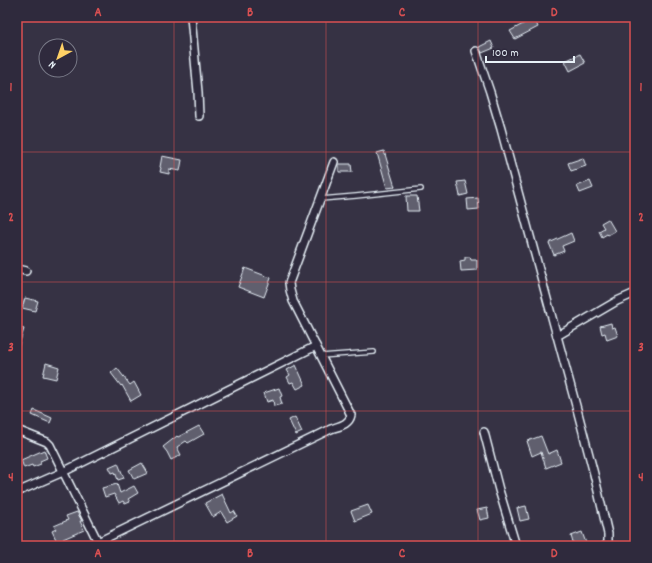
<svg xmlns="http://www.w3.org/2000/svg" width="652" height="563" font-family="Dekko,sans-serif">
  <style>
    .building { fill: #605e6e; stroke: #e8f1f8 }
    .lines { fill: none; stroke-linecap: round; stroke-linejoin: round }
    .service-casing { stroke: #e8f1f8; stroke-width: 6 }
    .minor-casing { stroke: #e8f1f8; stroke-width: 10 }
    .service { stroke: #2f2a3d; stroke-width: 3.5 }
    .minor { stroke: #2f2a3d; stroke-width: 7 }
    .grid { fill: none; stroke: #da5052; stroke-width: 1; stroke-opacity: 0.55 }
    .neatline { fill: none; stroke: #da5052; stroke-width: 1.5 }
    .grid-label { font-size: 13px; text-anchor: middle; font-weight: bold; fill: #da5052 }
  </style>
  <rect width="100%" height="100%" fill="#363244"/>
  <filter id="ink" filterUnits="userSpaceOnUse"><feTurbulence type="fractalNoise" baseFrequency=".025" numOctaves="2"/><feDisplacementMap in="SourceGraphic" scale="8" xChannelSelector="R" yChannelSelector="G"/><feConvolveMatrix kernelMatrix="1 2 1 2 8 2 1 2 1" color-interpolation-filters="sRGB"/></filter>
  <g filter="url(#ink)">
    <g class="building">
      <polygon points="534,18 538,27 515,39 510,31"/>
      <polygon points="491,41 494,48 482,53 479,47"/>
      <polygon points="580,54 585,63 570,71 565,61"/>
      <polygon points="384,151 395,187 387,188 377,153"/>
      <polygon points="162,156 182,160 180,171 169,169 169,174 160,172 161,168 160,167"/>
      <polygon points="583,158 586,166 571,171 568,163"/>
      <polygon points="339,164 351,164 352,172 339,172"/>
      <polygon points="465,181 468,194 460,196 457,182"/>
      <polygon points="590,181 593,188 580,193 577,186"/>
      <polygon points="406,196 417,196 419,211 407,211"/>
      <polygon points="478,198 479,209 468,210 467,199"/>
      <polygon points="608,219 615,231 608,235 607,234 602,237 599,231 604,228 601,223"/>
      <polygon points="571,233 574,241 562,246 564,251 554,255 549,243"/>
      <polygon points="465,257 470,257 471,260 477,260 477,270 461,271 460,261 465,260"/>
      <polygon points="245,268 271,278 264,297 238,287"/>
      <polygon points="25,298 38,301 35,311 22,308"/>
      <polygon points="611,323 612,328 615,327 618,336 607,340 605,333 602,334 600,326"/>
      <polygon points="17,326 24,329 18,348 17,348"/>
      <polygon points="46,363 59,367 56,379 43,376"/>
      <polygon points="296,365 305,385 297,389 293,382 290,383 287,377 290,375 287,370"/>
      <polygon points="117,368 130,385 134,382 141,395 131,401 122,385 121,386 111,373"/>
      <polygon points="279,388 282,396 280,397 282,404 274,406 273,400 267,402 264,393"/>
      <polygon points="34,410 52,418 50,423 32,415"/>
      <polygon points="295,417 302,432 296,435 289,420"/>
      <polygon points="199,426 204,434 188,443 186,441 177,447 181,455 171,460 167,452 163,447 177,436 178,437"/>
      <polygon points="541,436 548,454 557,450 561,462 546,468 541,452 532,456 527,441"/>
      <polygon points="44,450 47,458 40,461 41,464 33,467 32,465 24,468 21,460"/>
      <polygon points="118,463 124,478 118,480 115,472 112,473 109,467"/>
      <polygon points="142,463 148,473 134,479 129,470"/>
      <polygon points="117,484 120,493 134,486 138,493 128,499 130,502 125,504 123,501 119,503 114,494 105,497 102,488"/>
      <polygon points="222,494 231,513 234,511 237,516 227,522 221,512 213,517 205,503"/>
      <polygon points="368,505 372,514 355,521 351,511"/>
      <polygon points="526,506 529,519 520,521 517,508"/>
      <polygon points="487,508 489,518 480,520 477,510"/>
      <polygon points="77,512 82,521 80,521 84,530 63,539 67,546 59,546 52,531 56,529 54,526 68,520 66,516"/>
      <polygon points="582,532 587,546 574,546 571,536"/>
    </g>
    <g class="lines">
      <defs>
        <g id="service">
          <polyline points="321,199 356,196 421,189"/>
          <polyline points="321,356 374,352"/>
        </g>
        <g id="minor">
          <polyline points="191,17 198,92 199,116"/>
          <polyline points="476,51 490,92 501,129 557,336 578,413 594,474 608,534 608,543 605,546"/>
          <polyline points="17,269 26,271"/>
          <polyline points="557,336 617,301 635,293"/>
          <polyline points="17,430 47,442 50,445 100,546"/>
          <polyline points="484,432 499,490 516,546"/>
          <polyline points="17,492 63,472 316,346"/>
          <path d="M98,542L331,429C339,426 349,425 351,415L293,301L290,290L289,283L334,162"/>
        </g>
      </defs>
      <use href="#service" class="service-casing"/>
      <use href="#minor" class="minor-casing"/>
      <use href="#service" class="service"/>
      <use href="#minor" class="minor"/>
    </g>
  </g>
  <path class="grid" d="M174,17V546M326,17V546M478,17V546M17,152H635M17,282H635M17,411H635"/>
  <rect width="652" height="563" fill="none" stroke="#2f2a3d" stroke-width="44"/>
  <g transform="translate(58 58) rotate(220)"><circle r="19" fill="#2f2a3d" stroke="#797a88"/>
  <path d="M0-3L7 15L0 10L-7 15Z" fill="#ffd166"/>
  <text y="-6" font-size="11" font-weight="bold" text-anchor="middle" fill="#e8f1f8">N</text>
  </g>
  <path d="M486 56v6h88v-6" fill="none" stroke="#e8f1f8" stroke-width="2"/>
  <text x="492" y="56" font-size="12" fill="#e8f1f8" stroke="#2f2a3d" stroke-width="3" paint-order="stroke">100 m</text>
  <rect x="22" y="22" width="608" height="519" class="neatline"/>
  <g class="grid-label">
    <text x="98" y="16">A</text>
    <text x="250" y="16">B</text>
    <text x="402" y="16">C</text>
    <text x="554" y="16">D</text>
    <text x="11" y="91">1</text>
    <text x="641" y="91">1</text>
    <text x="11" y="221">2</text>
    <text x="641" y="221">2</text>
    <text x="11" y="351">3</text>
    <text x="641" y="351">3</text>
    <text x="11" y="481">4</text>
    <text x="641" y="481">4</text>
    <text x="98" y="557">A</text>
    <text x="250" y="557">B</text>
    <text x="402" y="557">C</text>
    <text x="554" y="557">D</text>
  </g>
</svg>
